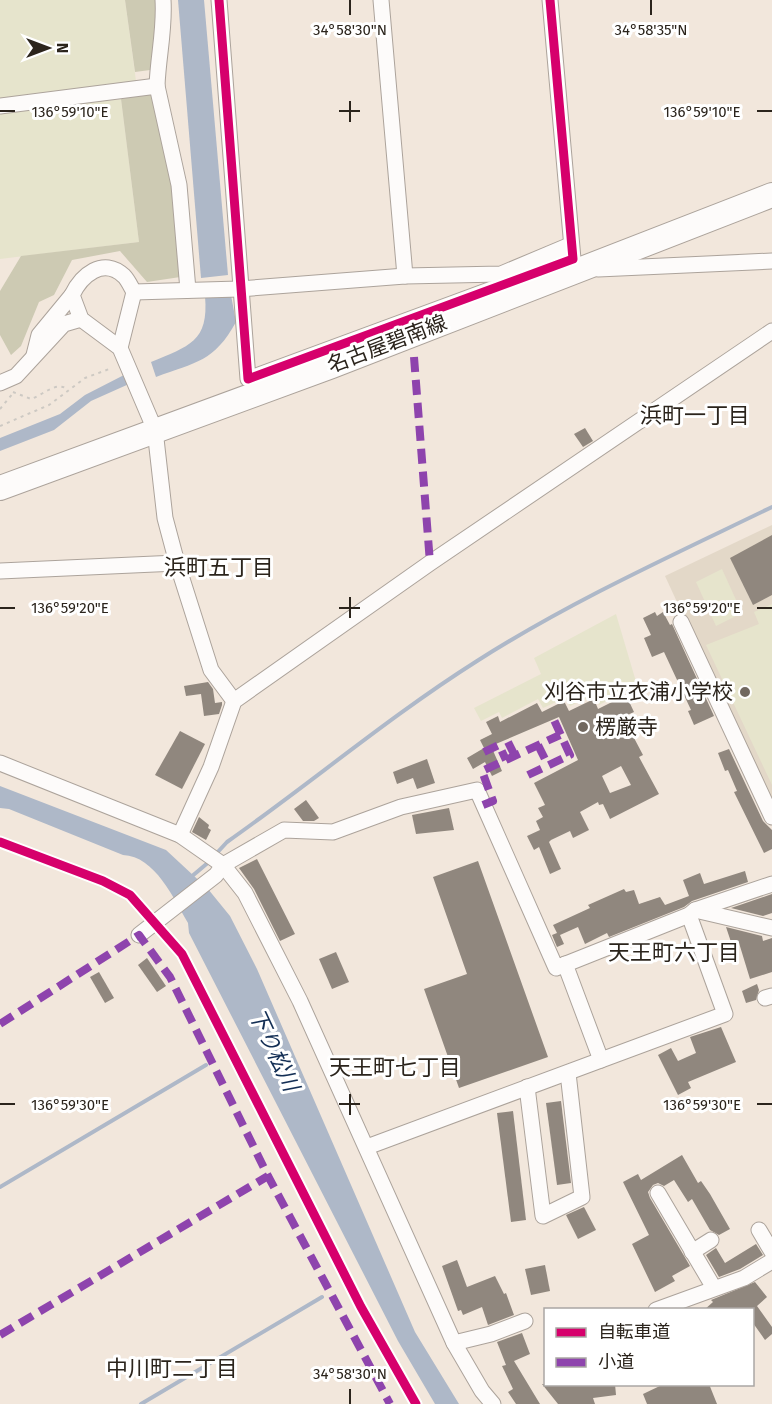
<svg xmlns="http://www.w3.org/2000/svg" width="772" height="1404" font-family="'Fira Sans','Noto Sans JP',sans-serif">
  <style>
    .education { fill: #e3d8c8 }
    .green { fill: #e6e4cc }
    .forest { fill: #cdcab3 }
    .water { fill: #aeb8c8 }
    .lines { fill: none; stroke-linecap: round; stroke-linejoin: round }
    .stream { stroke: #aeb8c8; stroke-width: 4 }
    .building { fill: #90877e; fill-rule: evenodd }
    .street-casing { stroke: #aca39b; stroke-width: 17 }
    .primary-casing { stroke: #aca39b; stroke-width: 26 }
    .path { stroke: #cdc9c3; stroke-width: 2; stroke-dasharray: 3 4.5; stroke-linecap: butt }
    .street { stroke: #fdfbfa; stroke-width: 15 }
    .primary { stroke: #fdfbfa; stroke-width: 24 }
    .quiet { stroke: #8e44ad; stroke-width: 8; stroke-dasharray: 15 8; stroke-linecap: butt }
    .cycleway-casing { stroke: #fff; stroke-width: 13 }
    .cycleway { stroke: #d6006c; stroke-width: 9 }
    .ticks { fill: none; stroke: #2b241c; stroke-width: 2 }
    .poi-dot { fill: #71685f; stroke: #fff; stroke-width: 2 }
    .labels { text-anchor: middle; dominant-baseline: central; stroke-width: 6; stroke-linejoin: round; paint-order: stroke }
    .street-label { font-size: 21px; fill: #2b241c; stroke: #fff }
    .poi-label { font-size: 21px; fill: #2b241c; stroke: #fff; text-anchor: end }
    .neighbourhood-label { font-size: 22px; fill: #2b241c; stroke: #fff }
    .water-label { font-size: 22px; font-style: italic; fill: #132e54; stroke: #fff }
    .ticks-label { font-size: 15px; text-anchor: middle; fill: #2b241c; stroke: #fff; stroke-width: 6; stroke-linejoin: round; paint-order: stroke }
  </style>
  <rect width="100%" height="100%" fill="#f2e7dc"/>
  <polygon class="education" points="772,525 772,808 665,576"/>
  <g class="green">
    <polygon points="0,0 125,0 136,81 0,98"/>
    <polygon points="121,99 139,242 0,259 0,114"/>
    <polygon points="722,569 742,613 716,626 696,582"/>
    <polygon points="772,604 772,785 706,645 759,624 754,612"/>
    <polygon points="616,614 637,685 599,705 595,695 570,706 565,698 543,708 538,699 502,718 499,712 481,721 474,708 541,674 534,658"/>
  </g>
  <g class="forest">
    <polygon points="125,0 163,0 158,65 150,70 135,72"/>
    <polygon points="158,92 187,276 147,282 120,251 72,260 54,295 39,302 21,346 11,355 0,335 0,291 21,256 139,242 121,99"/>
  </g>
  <g class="water">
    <polygon points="178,0 204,0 228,275 201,278"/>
    <path d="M231,295L236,322C214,362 196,362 156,377L151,362C189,346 209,342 205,296Z"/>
    <polygon points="124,375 129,384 91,401 54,430 0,451 0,438 60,414 85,395"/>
    <path d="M0,786L166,850L208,889L230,916L257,969L415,1332L459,1404H435L398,1341L189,933L188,923C174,899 155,856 123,855L9,809L0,808Z"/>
  </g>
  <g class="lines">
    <g class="stream">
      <path d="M215,855L227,842C311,783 390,716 477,661C571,601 673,555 772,507"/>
      <polyline points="191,877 210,861"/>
      <polyline points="0,1187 206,1065"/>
      <polyline points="141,1404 322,1297"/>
    </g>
  </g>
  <g class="building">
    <polygon points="585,428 593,441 583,447 574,434"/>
    <polygon points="772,535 772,595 753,605 730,558"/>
    <polygon points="655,612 657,616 663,612 670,625 672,624 714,716 694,725 688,711 691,710 664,652 652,657 644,638 651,635 643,618"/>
    <polygon points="208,682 213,689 215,703 222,702 222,705 219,714 204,716 201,694 186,696 184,686"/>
    <path d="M626,695L634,712L623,717L643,755L639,757L659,794L610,819L603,804L599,805L598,802L580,812L589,830L573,838L570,831L551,840L549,842L561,869L550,874L539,847L534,850L527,836L540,830L536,821L543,817L538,808L545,805L534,783L578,760L559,717L491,746L502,771L492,776L485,762L473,769L467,758L484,748L480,740L492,734L486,722L498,716L500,722L537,703L542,712L564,701L569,711L594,699L598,709ZM621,766L631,785L610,793L602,776Z"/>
    <polygon points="180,731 205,744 182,789 155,775"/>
    <polygon points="729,749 763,821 772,830 772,849 764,853 734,792 737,791 728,770 725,771 718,753"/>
    <polygon points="427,759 435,783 417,789 413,778 397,784 393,772"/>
    <polygon points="306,800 319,818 314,821 303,821 294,809"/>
    <polygon points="449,808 454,830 416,834 412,815"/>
    <polygon points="199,817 209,825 208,828 211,830 206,840 192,832"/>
    <polygon points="257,859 295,934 280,941 254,889 239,868"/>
    <polygon points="478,861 548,1057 459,1088 424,989 467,974 433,877"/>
    <polygon points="745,871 748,882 692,901 684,907 609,937 607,933 585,944 578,927 560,935 564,944 557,947 552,935 557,933 553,925 590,908 588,905 624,889 626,892 634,890 639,904 660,897 665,905 689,896 683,880 700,873 704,884"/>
    <polygon points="772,894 772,913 763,916 731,908"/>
    <polygon points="726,927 762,936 763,941 772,938 772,972 750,979 739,943 732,945"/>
    <polygon points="336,952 349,982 332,989 319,959"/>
    <polygon points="147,958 166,986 157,992 138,965"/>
    <polygon points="99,972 114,998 105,1003 90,977"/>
    <polygon points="757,984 759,990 756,1000 746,1003 742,991"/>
    <polygon points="721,1027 736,1062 688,1082 691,1088 678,1095 658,1055 671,1048 678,1061 696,1053 690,1037"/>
    <polygon points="561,1101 571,1183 557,1185 546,1103"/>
    <polygon points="513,1111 526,1220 511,1222 497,1113"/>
    <polygon points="682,1155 698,1183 701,1181 710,1194 730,1229 719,1235 710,1230 692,1199 688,1202 674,1180 664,1186 658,1183 653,1185 648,1192 650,1198 690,1266 672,1276 675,1281 655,1292 632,1244 649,1235 623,1182 638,1174 641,1180"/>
    <polygon points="584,1207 596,1230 578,1239 566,1215"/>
    <polygon points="756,1244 763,1255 740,1269 719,1277 706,1255 716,1248 725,1263"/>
    <polygon points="457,1260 467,1287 495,1276 504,1294 506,1293 514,1315 488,1325 482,1307 463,1315 461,1310 458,1311 442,1266"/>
    <polygon points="545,1265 550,1291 531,1295 525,1269"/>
    <polygon points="755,1282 767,1297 757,1306 772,1327 772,1334 765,1340 753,1323 753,1309 704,1310 713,1302 711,1300"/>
    <polygon points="522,1333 530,1354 514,1361 540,1404 516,1404 508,1392 513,1389 502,1366 506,1365 497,1342"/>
    <polygon points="542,1384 615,1384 616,1395 593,1398 595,1404 558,1404"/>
    <polygon points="664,1384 709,1384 717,1404 647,1404 643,1394"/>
  </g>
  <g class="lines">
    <defs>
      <g id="street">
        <polyline points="219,0 248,379 573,259 550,0"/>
        <polyline points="381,0 405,276"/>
        <path d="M157,86C158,57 165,29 163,0"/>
        <polyline points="0,106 157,86 179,185 188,290"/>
        <polyline points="598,269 772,261"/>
        <polyline points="120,348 134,292"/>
        <polyline points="34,355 39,335 72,295"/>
        <polyline points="0,383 16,376 64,324 81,319"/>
        <polyline points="0,571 177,563"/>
        <polyline points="681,622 772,817"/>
        <path d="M234,701L211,670L177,563L165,518L155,430L120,348L81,319L72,295C81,276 103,256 124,276C128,280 131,287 134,292L239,289L405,276L501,274L570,245"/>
        <polyline points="0,763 180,835 223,865 245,893 300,1001 454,1343 482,1391 493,1404"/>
        <polyline points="180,835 211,767 234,701 430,563 772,331"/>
        <polyline points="695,910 772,928"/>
        <polyline points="139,935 216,875 223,865 284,830 333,832 401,807 477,790 556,968 689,915 695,910 772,884"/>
        <polyline points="565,964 601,1060 725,1014 689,915"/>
        <polyline points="765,998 772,996"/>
        <polyline points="527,1087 543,1216 582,1197 568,1073"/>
        <polyline points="367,1147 601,1060"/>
        <polyline points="658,1193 714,1288"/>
        <polyline points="759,1230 772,1252"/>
        <polyline points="692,1252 711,1240"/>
        <polyline points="656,1310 744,1278 772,1261"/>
        <polyline points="454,1343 491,1334 525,1321"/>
      </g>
      <polyline id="primary" points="0,488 332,366 772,195"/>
    </defs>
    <use href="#street" class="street-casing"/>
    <use href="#primary" class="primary-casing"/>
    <g class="path">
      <path d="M13,392L31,399C43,395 56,381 67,389"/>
      <polyline points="0,409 14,392"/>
      <polyline points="0,426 49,405 85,378 112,368"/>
    </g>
    <use href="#street" class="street"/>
    <use href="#primary" class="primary"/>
    <g class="quiet">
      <polyline points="414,357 430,563"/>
      <polyline points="508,742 515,756"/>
      <polyline points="538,745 548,765"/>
      <polyline points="484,752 499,745 506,760"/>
      <polyline points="528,775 570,755 554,720"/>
      <polyline points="483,805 493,801 482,771 560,735"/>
      <polyline points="0,1024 139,935 170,977 268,1176 390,1404"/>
      <polyline points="0,1335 268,1176"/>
    </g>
    <defs>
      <g id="cycleway">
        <polyline points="219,0 248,379 573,259 550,0"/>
        <polyline points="0,842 103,881 130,895 182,954 361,1307 416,1404"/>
      </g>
    </defs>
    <use href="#cycleway" class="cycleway-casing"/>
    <use href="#cycleway" class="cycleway"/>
  </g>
  <path class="ticks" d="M350,0V15M651,0V15M350,101V122M0,111H15M339,111H360M757,111H772M350,597V618M0,608H15M339,608H360M757,608H772M350,1094V1115M0,1104H15M339,1104H360M757,1104H772M350,1389V1404"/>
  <g class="poi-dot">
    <circle cx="745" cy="692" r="6"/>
    <circle cx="583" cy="727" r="6"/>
  </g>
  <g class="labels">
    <g class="street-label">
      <text transform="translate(387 344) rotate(-21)">名古屋碧南線</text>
    </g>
    <g class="poi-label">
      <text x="733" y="692">刈谷市立衣浦小学校</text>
      <text x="595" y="727" text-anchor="start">楞厳寺</text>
    </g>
    <g class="neighbourhood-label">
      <text x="695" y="415">浜町一丁目</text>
      <text x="219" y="567">浜町五丁目</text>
      <text x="674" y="952">天王町六丁目</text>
      <text x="395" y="1067">天王町七丁目</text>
      <text x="172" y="1368">中川町二丁目</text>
    </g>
    <g class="water-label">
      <text transform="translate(274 1050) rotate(65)">下り松川</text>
    </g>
  </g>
  <g class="ticks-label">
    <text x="350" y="35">34°58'30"N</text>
    <text x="651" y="35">34°58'35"N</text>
    <text x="702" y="117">136°59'10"E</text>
    <text x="70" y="117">136°59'10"E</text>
    <text x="702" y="613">136°59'20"E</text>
    <text x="70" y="613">136°59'20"E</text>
    <text x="70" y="1110">136°59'30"E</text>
    <text x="702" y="1110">136°59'30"E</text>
    <text x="350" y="1379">34°58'30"N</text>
  </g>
  <rect x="544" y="1308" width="210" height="78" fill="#ffffff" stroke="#aaa7a4" stroke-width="1.5"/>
  <rect x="556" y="1328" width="30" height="9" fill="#d6006c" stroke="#aaa7a4" stroke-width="1.5"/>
  <text x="598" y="1338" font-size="18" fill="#2b241c">自転車道</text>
  <rect x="556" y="1358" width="30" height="9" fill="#8e44ad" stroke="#aaa7a4" stroke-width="1.5"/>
  <text x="598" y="1368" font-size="18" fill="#2b241c">小道</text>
  <g transform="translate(48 48) rotate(90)" stroke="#ffffff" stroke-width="4.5" paint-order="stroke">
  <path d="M0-4.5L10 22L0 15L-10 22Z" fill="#2b241c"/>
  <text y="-9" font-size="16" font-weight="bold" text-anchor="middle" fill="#2b241c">N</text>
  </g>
</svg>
